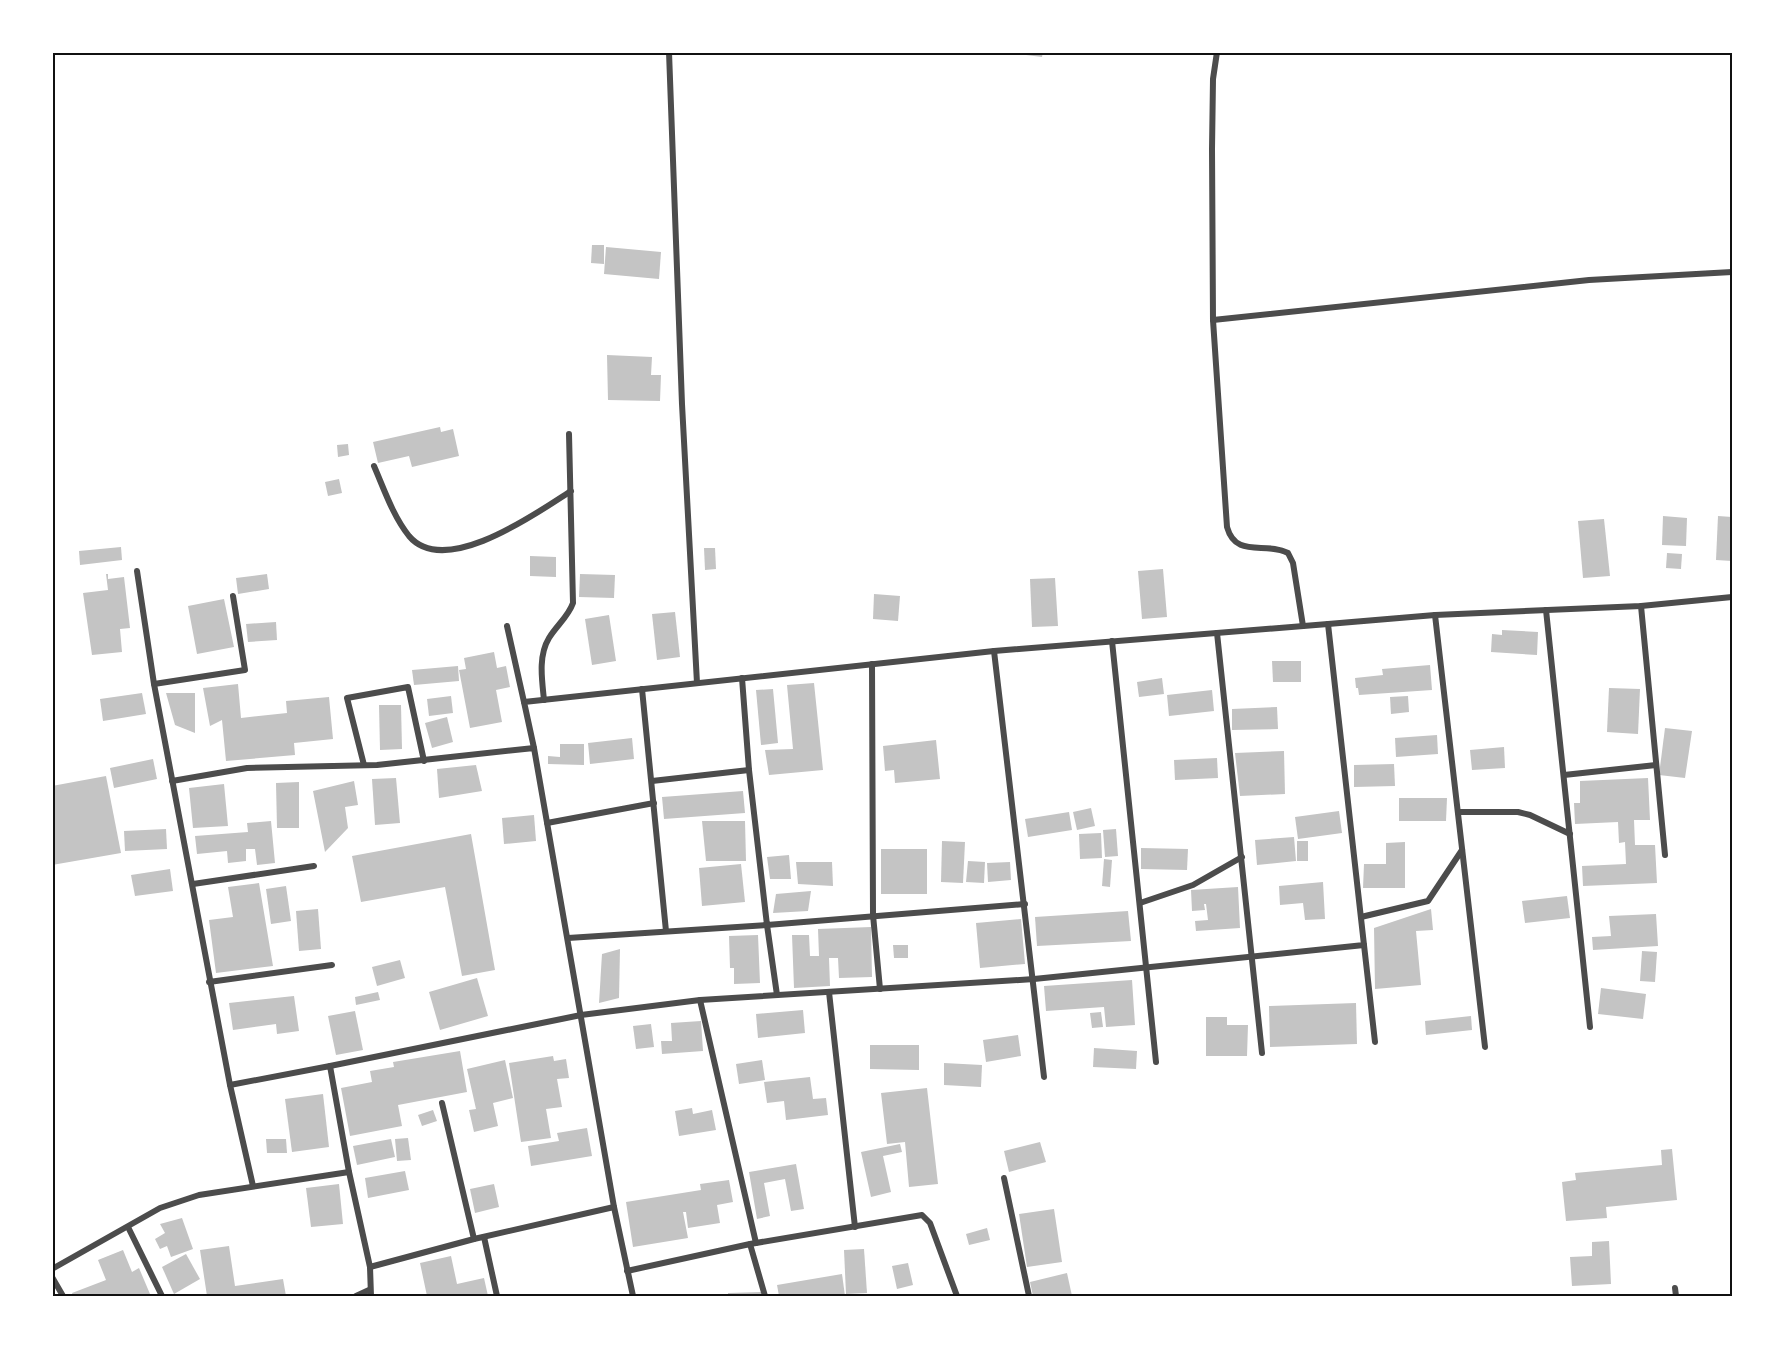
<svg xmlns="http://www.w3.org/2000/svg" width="1785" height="1349" font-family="'Sofia Sans Condensed',sans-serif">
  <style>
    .building { fill: #c4c4c4 }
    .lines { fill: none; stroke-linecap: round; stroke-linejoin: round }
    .minor { stroke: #4c4c4c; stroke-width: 6 }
    .neatline { fill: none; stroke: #111; stroke-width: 2 }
  </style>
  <rect width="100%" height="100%" fill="#fff"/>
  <g class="building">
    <polygon points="1027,52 1043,52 1042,57 1026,55"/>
    <polygon points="592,245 604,245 604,264 591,263"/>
    <polygon points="606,247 661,252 659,279 604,274"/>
    <polygon points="607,355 652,357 651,375 661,375 660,401 608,400"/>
    <polygon points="440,427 441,432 453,429 459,456 412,467 409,456 378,463 373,442"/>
    <polygon points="348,444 349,455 338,457 337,445"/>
    <polygon points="339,479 342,493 328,496 325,482"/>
    <polygon points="1663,516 1687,518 1686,546 1662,545"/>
    <polygon points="1718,516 1732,517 1732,561 1716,560"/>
    <polygon points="1604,519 1610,576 1583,578 1578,521"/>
    <polygon points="121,547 122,560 80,565 79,551"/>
    <polygon points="704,548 715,548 716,569 705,570"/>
    <polygon points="1667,553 1682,554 1681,569 1666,568"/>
    <polygon points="530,556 556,557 556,577 530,576"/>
    <polygon points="1163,569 1167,617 1142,619 1138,571"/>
    <polygon points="106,574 108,574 108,579 124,577 130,628 120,629 122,652 92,655 83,593 108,590"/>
    <polygon points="267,574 269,589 238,594 236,578"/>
    <polygon points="580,574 615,575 614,598 579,597"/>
    <polygon points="1055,578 1058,626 1032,627 1030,579"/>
    <polygon points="874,594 900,596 898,621 873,619"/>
    <polygon points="224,599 234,647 197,654 188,606"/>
    <polygon points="675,612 680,657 657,660 652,614"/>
    <polygon points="609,615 616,661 592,665 585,619"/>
    <polygon points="276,622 277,640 248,642 246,624"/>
    <polygon points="1502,630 1538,632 1537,655 1491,652 1492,634 1502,635"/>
    <polygon points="494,652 497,668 506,666 510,687 496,690 502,722 470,728 459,670 466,669 464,658"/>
    <polygon points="1272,661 1301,661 1301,682 1273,682"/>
    <polygon points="1430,665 1432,690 1359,695 1358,688 1356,688 1355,678 1383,675 1382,669"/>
    <polygon points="458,666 459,681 414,685 412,670"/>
    <polygon points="1162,678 1164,694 1139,697 1137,682"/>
    <polygon points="814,683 823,770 769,775 765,750 793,749 787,685"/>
    <polygon points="238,684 241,718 287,713 286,701 329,697 333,739 294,743 295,755 226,761 222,720 210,726 203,688"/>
    <polygon points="1609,688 1640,689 1638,734 1607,732"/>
    <polygon points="773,689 778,743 761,745 756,690"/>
    <polygon points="1212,690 1214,711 1169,716 1167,695"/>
    <polygon points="142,693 146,714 103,721 100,699"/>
    <polygon points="166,693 195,693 195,733 175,725"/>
    <polygon points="451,696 453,713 429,716 427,699"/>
    <polygon points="1408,696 1409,712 1391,714 1390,697"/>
    <polygon points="379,705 401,705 402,749 380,750"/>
    <polygon points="1277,707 1278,729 1232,730 1232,709"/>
    <polygon points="447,717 453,742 432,748 425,723"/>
    <polygon points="1665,728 1692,731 1685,778 1659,775"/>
    <polygon points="1437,735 1438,754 1396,757 1395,738"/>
    <polygon points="632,738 634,759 590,764 588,743"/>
    <polygon points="936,740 940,779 895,783 894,770 885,771 883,746"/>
    <polygon points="560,744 584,744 584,765 548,764 548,756 560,757"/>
    <polygon points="1504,747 1505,768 1472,770 1470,750"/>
    <polygon points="1284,751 1285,794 1240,796 1235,753"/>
    <polygon points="1217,758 1218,778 1175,780 1174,760"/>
    <polygon points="153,759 157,779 114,788 110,768"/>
    <polygon points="1394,764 1395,786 1354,787 1354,765"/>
    <polygon points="476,765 482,791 439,798 437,769"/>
    <polygon points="106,776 121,853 52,865 52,786"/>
    <polygon points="396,778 400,823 375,825 372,779"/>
    <polygon points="1648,778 1650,820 1634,820 1635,845 1655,845 1657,883 1583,886 1582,866 1626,864 1625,842 1619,843 1618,822 1575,824 1574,803 1580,803 1580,781"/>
    <polygon points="354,781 358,805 345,807 348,828 325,852 313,791"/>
    <polygon points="299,782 299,828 277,828 276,783"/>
    <polygon points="224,784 228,826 193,828 189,788"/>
    <polygon points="743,791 745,813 664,819 662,797"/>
    <polygon points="1399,798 1447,798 1446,821 1399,821"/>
    <polygon points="1091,808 1095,826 1077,830 1073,812"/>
    <polygon points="1339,811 1342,833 1298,839 1295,817"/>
    <polygon points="1069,812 1072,830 1028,837 1025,819"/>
    <polygon points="534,815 536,841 504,844 502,818"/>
    <polygon points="271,821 275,863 257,865 255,849 246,849 246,861 228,863 227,851 197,854 195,836 248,832 247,823"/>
    <polygon points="702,821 745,821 746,861 706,861"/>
    <polygon points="166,829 167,849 125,851 124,831"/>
    <polygon points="1116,829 1118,856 1105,857 1103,830"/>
    <polygon points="1101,833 1102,858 1080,859 1079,834"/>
    <polygon points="471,834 495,970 462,976 445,887 361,902 352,856"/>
    <polygon points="1294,837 1296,861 1257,865 1255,840"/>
    <polygon points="942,841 965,842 963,883 941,882"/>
    <rect x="1297" y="841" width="11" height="20"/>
    <polygon points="1405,842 1405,888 1363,888 1364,864 1386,864 1386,843"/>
    <polygon points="1141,848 1188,849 1187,870 1141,869"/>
    <rect x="881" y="849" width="46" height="45"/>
    <polygon points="789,855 791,879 770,879 767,857"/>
    <polygon points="1104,859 1112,860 1110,887 1102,886"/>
    <polygon points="968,861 985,862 984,883 966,882"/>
    <polygon points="796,862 832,862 833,886 798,884"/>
    <polygon points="1010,862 1011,880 988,882 987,863"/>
    <polygon points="741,864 745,902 702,906 699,868"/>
    <polygon points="170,869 173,891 135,896 131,875"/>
    <polygon points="1323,882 1325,919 1305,920 1303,903 1280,905 1279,886"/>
    <polygon points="259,883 273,966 216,973 209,920 233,917 228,887"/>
    <polygon points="286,886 291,921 271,924 266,889"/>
    <polygon points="1238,887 1240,928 1196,931 1195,921 1208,920 1206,904 1204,904 1205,910 1192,911 1191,890"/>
    <polygon points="811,891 808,911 773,913 776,894"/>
    <polygon points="1567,896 1570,918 1525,923 1522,901"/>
    <polygon points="318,909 321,949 299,951 296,911"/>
    <polygon points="1431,909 1433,930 1416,931 1421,985 1375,989 1374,928"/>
    <polygon points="1128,911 1131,941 1037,946 1035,917"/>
    <polygon points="1656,914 1658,946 1593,950 1592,937 1611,936 1609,916"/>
    <polygon points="1021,919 1025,964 980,968 976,923"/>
    <polygon points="871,927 872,977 839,978 838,958 829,958 830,986 794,988 792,935 809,935 810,956 819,956 818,929"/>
    <polygon points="758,935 760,983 734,984 734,968 730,968 729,936"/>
    <polygon points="893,945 908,945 908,958 894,958"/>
    <polygon points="620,949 619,998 599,1003 602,954"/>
    <polygon points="1642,951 1657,952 1655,982 1640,981"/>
    <polygon points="400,960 405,978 377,986 372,967"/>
    <polygon points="477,978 488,1016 440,1030 429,992"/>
    <polygon points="1132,980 1135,1025 1106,1027 1104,1007 1046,1011 1044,986"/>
    <polygon points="1601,988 1646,994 1643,1019 1598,1014"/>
    <polygon points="378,992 380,1000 356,1005 355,997"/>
    <polygon points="294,996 299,1031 277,1034 276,1024 233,1030 229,1003"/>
    <polygon points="1356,1003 1357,1044 1270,1047 1269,1006"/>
    <polygon points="803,1010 805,1033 758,1038 756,1014"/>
    <polygon points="355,1011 363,1050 336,1055 328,1016"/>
    <polygon points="1101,1012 1103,1027 1092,1028 1090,1013"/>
    <polygon points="1471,1016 1472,1030 1426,1035 1425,1021"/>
    <polygon points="1206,1017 1227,1017 1227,1025 1248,1025 1247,1056 1206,1056"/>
    <polygon points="701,1021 703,1051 662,1054 661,1041 672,1041 671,1023"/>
    <polygon points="651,1024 654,1047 636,1049 633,1026"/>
    <polygon points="1018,1035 1021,1056 986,1062 983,1040"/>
    <polygon points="870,1045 919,1045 919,1070 870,1069"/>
    <polygon points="1094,1048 1137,1051 1136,1069 1093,1067"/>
    <polygon points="460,1051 467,1092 398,1105 402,1126 350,1136 341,1088 372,1082 370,1071 394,1067 393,1062"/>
    <polygon points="553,1056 554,1061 566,1059 569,1078 557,1079 562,1107 546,1109 551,1138 521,1142 509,1063"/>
    <polygon points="505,1060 513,1098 493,1103 498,1126 474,1132 469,1110 476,1109 467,1069"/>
    <polygon points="762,1060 765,1080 739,1084 736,1064"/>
    <polygon points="944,1063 982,1065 981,1087 944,1085"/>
    <polygon points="810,1077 813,1099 826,1098 828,1115 786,1120 784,1101 767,1103 764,1082"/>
    <polygon points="927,1088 938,1184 909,1187 905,1142 887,1144 881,1093"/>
    <polygon points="323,1094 329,1147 292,1152 285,1099"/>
    <polygon points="692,1108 693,1114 712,1110 716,1130 679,1136 675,1111"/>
    <polygon points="433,1110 437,1121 422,1126 418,1115"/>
    <polygon points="587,1128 592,1156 531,1166 528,1146 559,1141 557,1133"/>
    <polygon points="408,1138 411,1160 397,1161 395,1139"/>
    <polygon points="266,1139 286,1139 287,1153 267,1153"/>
    <polygon points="391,1139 395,1157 357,1165 353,1146"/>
    <polygon points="1040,1142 1046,1162 1009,1172 1004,1151"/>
    <polygon points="900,1144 902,1152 883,1156 891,1192 871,1197 861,1152"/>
    <polygon points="1672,1149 1677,1200 1606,1207 1607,1218 1566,1221 1562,1182 1576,1180 1575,1173 1662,1165 1661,1150"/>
    <polygon points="796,1164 804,1209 791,1211 785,1179 764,1183 770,1216 757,1219 749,1172"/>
    <polygon points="405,1171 409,1190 368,1198 365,1178"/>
    <polygon points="729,1180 733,1202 717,1205 720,1223 688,1228 686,1212 683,1212 688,1238 633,1247 626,1202 701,1190 700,1184"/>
    <polygon points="339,1184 343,1224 311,1227 306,1188"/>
    <polygon points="494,1184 499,1207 475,1213 470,1189"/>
    <polygon points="1054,1209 1062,1262 1027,1267 1019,1214"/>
    <polygon points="182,1218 193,1249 171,1257 167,1246 160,1249 155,1239 165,1233 160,1224"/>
    <polygon points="987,1228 990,1240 969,1245 966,1234"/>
    <polygon points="1609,1241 1611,1284 1572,1286 1570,1257 1592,1256 1592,1242"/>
    <polygon points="229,1246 235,1286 283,1279 286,1296 207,1296 200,1250"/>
    <polygon points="864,1249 867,1293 846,1294 844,1250"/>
    <polygon points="123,1250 132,1272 139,1268 150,1294 143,1296 73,1296 72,1293 106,1280 98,1260"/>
    <polygon points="186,1254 200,1279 174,1294 162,1267"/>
    <polygon points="451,1256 457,1284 484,1278 488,1296 427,1296 420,1263"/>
    <polygon points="908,1263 913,1285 897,1289 892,1266"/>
    <polygon points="1067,1273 1072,1296 1033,1296 1030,1282"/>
    <polygon points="842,1274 845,1296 779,1296 777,1285"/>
    <polygon points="761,1292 761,1296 728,1296 728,1293"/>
  </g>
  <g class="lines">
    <g class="minor">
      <polyline points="669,52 682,404 697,683"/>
      <path d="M1217,52L1213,79L1212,149L1213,320L1227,527C1236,559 1265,541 1288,553L1293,563L1303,626"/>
      <polyline points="1213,320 1589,280 1732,272"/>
      <path d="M374,466C384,489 393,516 409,536C445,579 538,512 571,491"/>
      <polyline points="137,571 154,684 230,1085 330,1066 349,1172 370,1267 474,1239 614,1207 633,1296"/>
      <polyline points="1641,606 1665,855"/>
      <polyline points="1546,610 1590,1027"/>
      <polyline points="1435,615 1641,606 1732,597"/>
      <polyline points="1328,624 1435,615 1485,1047"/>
      <polyline points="507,626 524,702"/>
      <polyline points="1217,633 1262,1053"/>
      <polyline points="1112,641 1156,1062"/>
      <polyline points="994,651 1044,1077"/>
      <polyline points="872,664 873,915 880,989"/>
      <polyline points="742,678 749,770 767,925 1025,904"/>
      <polyline points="154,684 245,670 233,596"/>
      <polyline points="642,689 666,931"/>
      <path d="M544,700C542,680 538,656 549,638C557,625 568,617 573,603L569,434"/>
      <polyline points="364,765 347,698 408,687 424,761"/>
      <polyline points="1564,775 1656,765"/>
      <polyline points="172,781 247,768 377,765 534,748 614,1207"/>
      <polyline points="652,781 749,770"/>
      <polyline points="1458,812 1518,812 1530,815 1570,834"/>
      <polyline points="547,823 654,803"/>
      <polyline points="193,884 314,866"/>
      <polyline points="1140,903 1193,885 1242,857"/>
      <polyline points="1361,917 1428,901 1462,850"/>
      <polyline points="568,938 767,925 777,995"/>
      <polyline points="1364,945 1375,1042"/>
      <polyline points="209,982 332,965"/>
      <polyline points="829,992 855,1227"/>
      <polyline points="700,1000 756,1243"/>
      <polyline points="330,1066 581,1015 700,1000 1034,979 1364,945 1328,624 994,651 524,702 534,748"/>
      <polyline points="230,1085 253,1186"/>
      <polyline points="442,1103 474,1239"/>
      <polyline points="1004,1178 1029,1296"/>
      <polyline points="128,1227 162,1296"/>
      <polyline points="484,1237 497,1296"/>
      <polyline points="750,1244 922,1215 930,1223 957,1296"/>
      <polyline points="370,1267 371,1296"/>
      <polyline points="52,1269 160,1208 199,1195 349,1172"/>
      <polyline points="627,1271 750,1244 765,1296"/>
      <polyline points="52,1277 63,1296"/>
      <polyline points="1675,1288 1676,1296"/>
      <polyline points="356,1296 369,1290"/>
    </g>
  </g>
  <rect width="1785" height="1349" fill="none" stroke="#ffffff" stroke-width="108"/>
  <rect x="54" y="54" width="1677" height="1241" class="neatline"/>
</svg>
